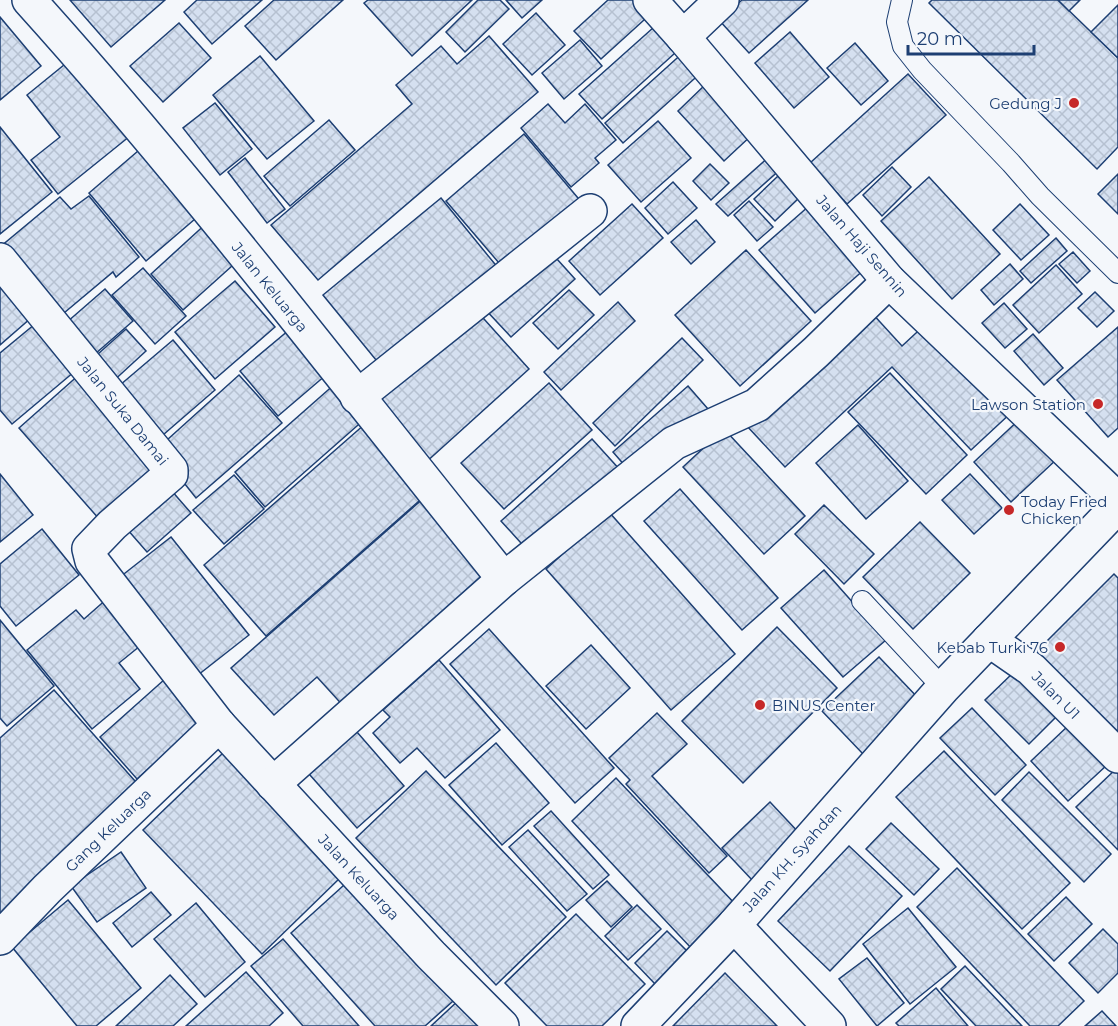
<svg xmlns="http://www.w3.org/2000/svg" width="1118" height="1026" font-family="Montserrat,sans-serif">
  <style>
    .building { fill: url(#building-cross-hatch); stroke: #1d3f73; stroke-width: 1.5 }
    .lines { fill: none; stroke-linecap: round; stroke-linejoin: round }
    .lane-casing { stroke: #1d3f73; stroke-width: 22 }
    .street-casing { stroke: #1d3f73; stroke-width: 36 }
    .secondary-casing { stroke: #1d3f73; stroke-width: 36 }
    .lane { stroke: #f4f7fb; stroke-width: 20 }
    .street { stroke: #f4f7fb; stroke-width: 33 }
    .secondary { stroke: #f4f7fb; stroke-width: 33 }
    .poi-dot { fill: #c62828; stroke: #f4f7fb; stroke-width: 2 }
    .labels { text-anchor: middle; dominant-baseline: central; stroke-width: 4.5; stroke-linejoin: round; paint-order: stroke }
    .poi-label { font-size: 15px; fill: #1d3f73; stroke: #f4f7fb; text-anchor: end }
    .street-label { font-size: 15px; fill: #1d3f73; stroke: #f4f7fb }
  </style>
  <defs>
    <pattern id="building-cross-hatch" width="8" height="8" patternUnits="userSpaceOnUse" patternTransform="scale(1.5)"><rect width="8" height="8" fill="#d5e0f0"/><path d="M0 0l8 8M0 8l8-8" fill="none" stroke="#b6c1d1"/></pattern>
  </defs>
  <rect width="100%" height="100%" fill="#f4f7fb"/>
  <g class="building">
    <polygon points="70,0 165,0 111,47"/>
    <polygon points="197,0 262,0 212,44 184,12"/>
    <polygon points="274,0 343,0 276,60 245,26"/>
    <polygon points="368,0 472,0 412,56 364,3"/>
    <polygon points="478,0 500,0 509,9 465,52 446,32"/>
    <polygon points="506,0 542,0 522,18"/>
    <polygon points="608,0 646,0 655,10 601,59 574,31"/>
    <polygon points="742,0 808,0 749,53 719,20"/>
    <polygon points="932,0 1058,0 1118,58 1118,147 1097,169 929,3"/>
    <polygon points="1058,0 1080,0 1069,11"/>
    <polygon points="1118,5 1118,58 1091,32"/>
    <polygon points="536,13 565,45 532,75 503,44"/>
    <polygon points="0,17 41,66 0,100"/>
    <polygon points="663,19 685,44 602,119 579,94"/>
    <polygon points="179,23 211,58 163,102 130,66"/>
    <polygon points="790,32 829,77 794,108 755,63"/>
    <polygon points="489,36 538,92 318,280 271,225 412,104 396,85 441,46 457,64"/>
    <polygon points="580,40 602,66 564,99 542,73"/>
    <polygon points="855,43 888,81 861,105 827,68"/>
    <polygon points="686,50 704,70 623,143 605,123"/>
    <polygon points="75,56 135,132 58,194 31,160 60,137 27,95"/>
    <polygon points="260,56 314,121 267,159 213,95"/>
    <polygon points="908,74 946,115 847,204 810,163"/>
    <polygon points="708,82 754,133 724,161 678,111"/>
    <polygon points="215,103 252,149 220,175 183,128"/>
    <polygon points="548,104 565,123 585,104 616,140 595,158 599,163 571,187 521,128"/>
    <polygon points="329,120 355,150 290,206 264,176"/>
    <polygon points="658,121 691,158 641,202 608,165"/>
    <polygon points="0,127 52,192 0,234"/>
    <polygon points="524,134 583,204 505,270 446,201"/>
    <polygon points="145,145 202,213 146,261 89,193"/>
    <polygon points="771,155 782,168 728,216 716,204"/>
    <polygon points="245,158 285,209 267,223 228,172"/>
    <polygon points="710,164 729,183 711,200 693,181"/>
    <polygon points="892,167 911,187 882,216 863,195"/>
    <polygon points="1118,174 1118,214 1098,194"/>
    <polygon points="778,176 799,198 775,221 754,199"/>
    <polygon points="929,177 1000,254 952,299 881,221"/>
    <polygon points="673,182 697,208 668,234 645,208"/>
    <polygon points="89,196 139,257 116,277 113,272 58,318 0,247 60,197 71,209"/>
    <polygon points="441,198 503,274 385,371 323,295"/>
    <polygon points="749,201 773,227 757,241 734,215"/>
    <polygon points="632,204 663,238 600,295 569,261"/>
    <polygon points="1020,204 1049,235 1021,260 993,230"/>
    <polygon points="809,206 866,268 815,313 759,250"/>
    <polygon points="696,220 715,242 691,264 671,242"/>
    <polygon points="209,221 242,257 183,310 151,274"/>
    <polygon points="1056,238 1067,251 1031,283 1020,271"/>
    <polygon points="547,248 575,279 511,337 483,307"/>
    <polygon points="746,250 811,321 740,386 675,315"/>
    <polygon points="1073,252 1090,271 1077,283 1059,264"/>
    <polygon points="1010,264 1023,279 994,305 981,290"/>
    <polygon points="1056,265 1082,294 1039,333 1013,305"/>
    <polygon points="143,268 186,316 155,344 112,295"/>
    <polygon points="235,281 275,327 215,379 175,332"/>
    <polygon points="0,282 31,318 0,345"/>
    <polygon points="105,289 133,321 87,361 59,329"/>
    <polygon points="569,290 594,315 558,349 533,323"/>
    <polygon points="1095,292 1114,311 1097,327 1078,308"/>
    <polygon points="618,302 635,321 561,390 544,372"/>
    <polygon points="1004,303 1027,329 1005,348 982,323"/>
    <polygon points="475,309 529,369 424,464 370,404"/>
    <polygon points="870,311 902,346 929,321 1013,411 971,450 892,367 785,467 746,425"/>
    <polygon points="35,324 74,372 12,424 0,410 0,353"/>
    <polygon points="295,325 333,369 278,416 240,371"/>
    <polygon points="1118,327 1118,428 1108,437 1057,380"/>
    <polygon points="126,329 146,351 109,385 89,362"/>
    <polygon points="1033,334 1063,368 1044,385 1014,351"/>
    <polygon points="682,338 703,360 615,446 593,423"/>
    <polygon points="173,340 215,390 156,441 113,391"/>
    <polygon points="81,373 163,466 100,520 19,428"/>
    <polygon points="890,373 967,455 926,494 848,412"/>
    <polygon points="239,375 282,423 196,498 157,449"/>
    <polygon points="336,383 366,418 265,507 235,472"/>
    <polygon points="549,383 592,430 504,509 461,463"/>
    <polygon points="688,386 708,409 633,475 613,452"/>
    <polygon points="1021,418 1058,458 1011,502 974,462"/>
    <polygon points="365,424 427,494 266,636 204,565"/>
    <polygon points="858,425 908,481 866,519 816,463"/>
    <polygon points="724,429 805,516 764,554 683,467"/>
    <polygon points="592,439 621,471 530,553 501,521"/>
    <polygon points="0,474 33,515 0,542"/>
    <polygon points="970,474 1002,508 974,534 942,500"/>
    <polygon points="234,475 264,509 224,544 193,510"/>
    <polygon points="164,482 191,513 147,552 120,521"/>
    <polygon points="680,489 778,598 742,630 644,521"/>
    <polygon points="426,496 498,576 347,710 317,677 274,715 231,668"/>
    <polygon points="824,505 874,554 844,584 795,534"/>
    <polygon points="609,512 735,654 671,710 546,569"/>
    <polygon points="920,522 970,573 913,629 863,577"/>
    <polygon points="42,529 79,575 16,626 0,606 0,564"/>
    <polygon points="171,537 249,635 198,675 120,577"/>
    <polygon points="824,570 886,640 843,677 781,608"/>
    <polygon points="1114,574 1118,578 1118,743 1031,657"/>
    <polygon points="109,597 145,642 119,663 140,689 92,729 27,650 76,610 84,619"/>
    <polygon points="0,620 54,686 7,726 0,718"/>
    <polygon points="777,627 837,688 743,783 682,721"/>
    <polygon points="489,629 614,768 575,803 450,664"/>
    <polygon points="591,645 630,688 586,729 546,686"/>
    <polygon points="879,657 920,700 863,754 822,711"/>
    <polygon points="439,660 500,730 445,778 417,748 400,763 373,733 390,717 383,710"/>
    <polygon points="1016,670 1059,714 1029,744 985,700"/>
    <polygon points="165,679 202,721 137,779 100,737"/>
    <polygon points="54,690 143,790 0,917 0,738"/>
    <polygon points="972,708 1026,765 995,795 940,738"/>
    <polygon points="657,713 687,744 652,776 727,856 709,873 626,784 630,780 609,758"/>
    <polygon points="350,724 404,786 357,828 302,766"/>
    <polygon points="1069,725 1107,765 1068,801 1031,761"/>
    <polygon points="496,743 549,803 502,845 449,785"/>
    <polygon points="944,751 1070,883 1022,929 896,797"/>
    <polygon points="223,753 342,876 262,954 143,830"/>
    <polygon points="1118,767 1118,850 1076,807"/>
    <polygon points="426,771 566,917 496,985 356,838"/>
    <polygon points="1029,772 1111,854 1084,882 1002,800"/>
    <polygon points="616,778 737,906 692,949 572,821"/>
    <polygon points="770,802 801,835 753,881 722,848"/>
    <polygon points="551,811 609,875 593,889 534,826"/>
    <polygon points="891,823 939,869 914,895 866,849"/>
    <polygon points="528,830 587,894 567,911 509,847"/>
    <polygon points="849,846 902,896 830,971 778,921"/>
    <polygon points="121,852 146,888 97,922 71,886"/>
    <polygon points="957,868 1084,1001 1058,1026 1030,1026 917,907"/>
    <polygon points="354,876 461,994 425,1026 375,1026 291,933"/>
    <polygon points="607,881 632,907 611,927 586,900"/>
    <polygon points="151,892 171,915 132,947 113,923"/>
    <polygon points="1066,897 1092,924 1054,961 1028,934"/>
    <polygon points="68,900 141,988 96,1026 77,1026 12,947"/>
    <polygon points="196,903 245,962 205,997 154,939"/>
    <polygon points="637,905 661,929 628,960 605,936"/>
    <polygon points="908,908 956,967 910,1004 863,944"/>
    <polygon points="576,914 645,984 602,1026 547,1026 505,983"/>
    <polygon points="1103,929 1118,944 1118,973 1098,993 1069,963"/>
    <polygon points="667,931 687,951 655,984 635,963"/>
    <polygon points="283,939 359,1026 303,1026 251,966"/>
    <polygon points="867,958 904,1003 877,1026 839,979"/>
    <polygon points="965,966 1022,1026 976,1026 941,989"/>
    <polygon points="246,972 283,1013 269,1026 186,1026"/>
    <polygon points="725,973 777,1026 673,1026"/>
    <polygon points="170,975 197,1004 173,1026 116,1026"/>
    <polygon points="936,988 968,1026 899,1026 896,1023"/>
    <polygon points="460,999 484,1026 431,1026"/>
    <polygon points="1102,1011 1116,1026 1085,1026"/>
  </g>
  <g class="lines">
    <defs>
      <g id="lane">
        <polyline points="902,0 897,22 903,46 922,70 1011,163 1040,196 1118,273"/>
        <polyline points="862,601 943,688"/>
      </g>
      <g id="street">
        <path d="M29,0C196,185 347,385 504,579"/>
        <polyline points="650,0 683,37 889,281 1118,500"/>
        <polyline points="683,37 722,0"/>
        <polyline points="0,260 171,470 171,474 112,525 89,549 92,561 219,725 431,955 502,1026"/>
        <polyline points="357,397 590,211"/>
        <polyline points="989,640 1031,669 1118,756"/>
        <polyline points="273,784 504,579 674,443 757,405 816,352 889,281"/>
        <polyline points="734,925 829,1026"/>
        <polyline points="0,938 47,889 219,725"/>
      </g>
      <polyline id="secondary" points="638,1026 734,925 943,688 1118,506"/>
    </defs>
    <use href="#lane" class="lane-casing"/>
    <use href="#street" class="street-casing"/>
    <use href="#secondary" class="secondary-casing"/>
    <use href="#lane" class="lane"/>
    <use href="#street" class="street"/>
    <use href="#secondary" class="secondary"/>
  </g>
  <g class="poi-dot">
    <circle cx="1074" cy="103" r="6"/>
    <circle cx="1098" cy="404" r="6"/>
    <circle cx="1009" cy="510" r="6"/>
    <circle cx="1060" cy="647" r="6"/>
    <circle cx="760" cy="705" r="6"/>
  </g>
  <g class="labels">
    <g class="poi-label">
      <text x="1062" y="103">Gedung J</text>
      <text x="1086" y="404">Lawson Station</text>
      <text x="1021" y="501" text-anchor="start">Today Fried<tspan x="1021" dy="17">Chicken</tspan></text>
      <text x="1048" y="647">Kebab Turki 76</text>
      <text x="772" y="705" text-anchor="start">BINUS Center</text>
    </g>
    <g class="street-label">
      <text transform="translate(862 246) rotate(49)">Jalan Haji Sennin</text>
      <text transform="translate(270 287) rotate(51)">Jalan Keluarga</text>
      <text transform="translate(123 411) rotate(51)">Jalan Suka Damai</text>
      <text transform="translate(1056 695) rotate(45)">Jalan U1</text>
      <text transform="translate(108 830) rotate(-44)">Gang Keluarga</text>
      <text transform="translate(792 858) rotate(-48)">Jalan KH. Syahdan</text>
      <text transform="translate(359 877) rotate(47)">Jalan Keluarga</text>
    </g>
  </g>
  <path d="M908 45v9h126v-9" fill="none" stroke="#1d3f73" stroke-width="3"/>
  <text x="917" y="45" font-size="18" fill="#1d3f73" stroke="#f4f7fb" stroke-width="4.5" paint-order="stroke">20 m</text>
</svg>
